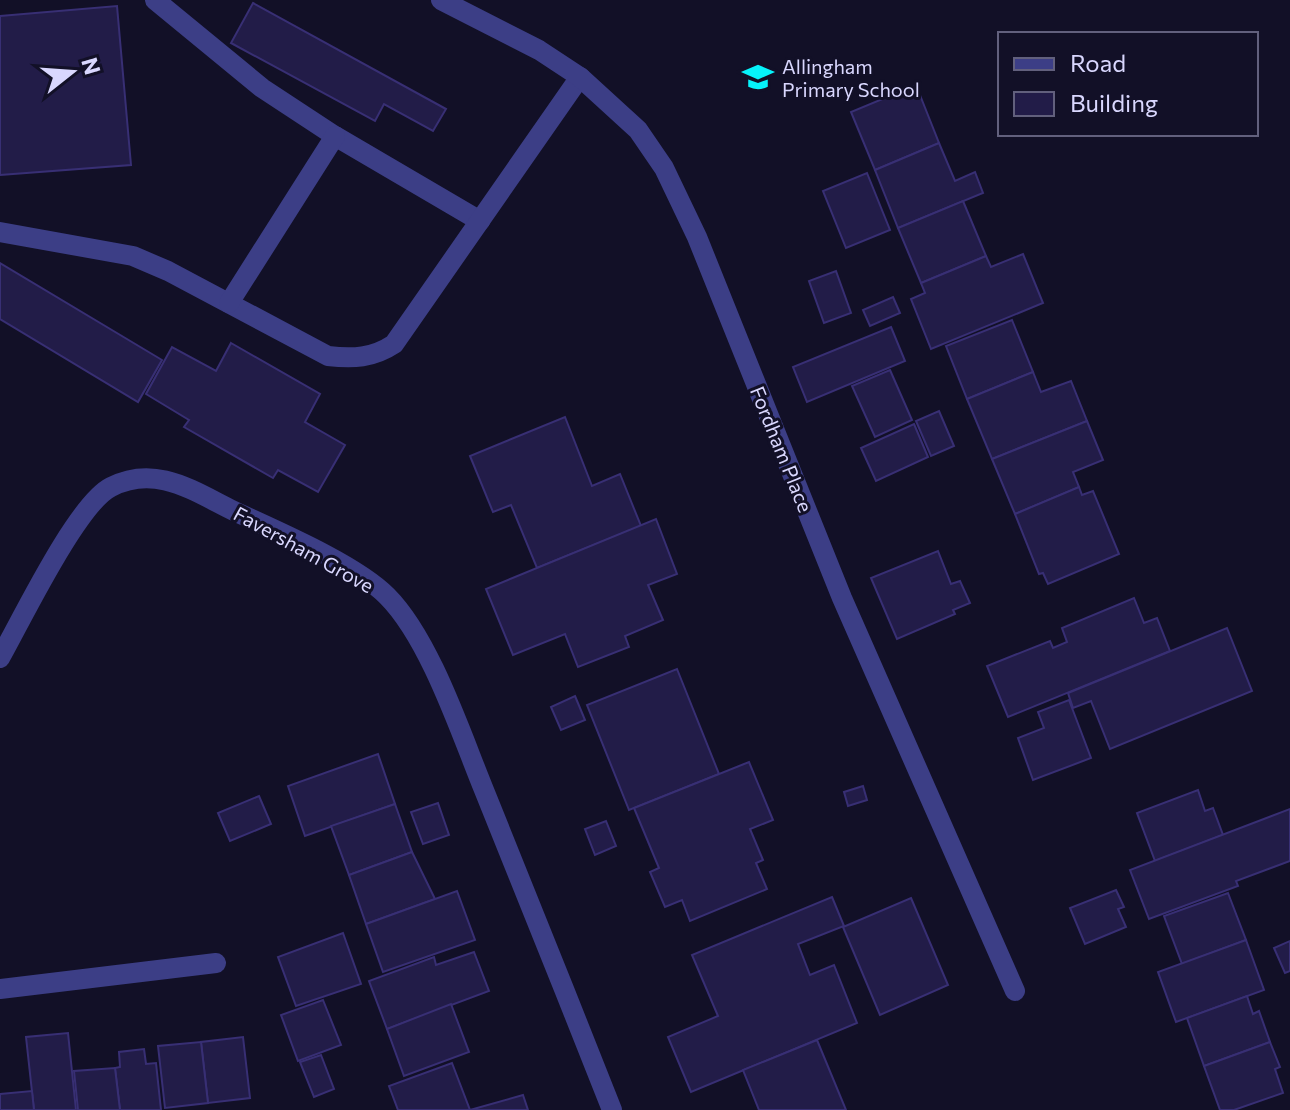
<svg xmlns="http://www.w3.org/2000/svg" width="1290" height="1110" font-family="Commissioner,sans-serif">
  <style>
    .building { fill: #221c48; stroke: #382f74; stroke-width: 2 }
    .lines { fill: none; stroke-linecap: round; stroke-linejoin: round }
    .service { stroke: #3c3e86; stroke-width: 20 }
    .minor { stroke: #3c3e86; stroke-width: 20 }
    .labels { text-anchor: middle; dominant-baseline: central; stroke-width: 6; stroke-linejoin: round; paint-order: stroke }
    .poi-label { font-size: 20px; fill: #d9d7fe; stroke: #121027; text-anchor: start }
    .street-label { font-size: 20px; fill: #d9d7fe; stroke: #121027 }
  </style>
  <rect width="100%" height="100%" fill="#121027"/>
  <g class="building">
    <polygon points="253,3 446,109 433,131 384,104 375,121 231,43"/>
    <polygon points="117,6 131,165 0,175 0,16"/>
    <polygon points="916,85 939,143 875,170 851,112"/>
    <polygon points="939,143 955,181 975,172 983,193 898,228 875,170"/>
    <polygon points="867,173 890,230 846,248 823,191"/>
    <polygon points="963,201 986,256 921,283 898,228"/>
    <polygon points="1023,254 1043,303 931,349 911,299 925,293 921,283 986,256 991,267"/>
    <polygon points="0,263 162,360 138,402 0,319"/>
    <polygon points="836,271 851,313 824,323 809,281"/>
    <polygon points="893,297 900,313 870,326 863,310"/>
    <polygon points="1012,320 1033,372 967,399 946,346"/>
    <polygon points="891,327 905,361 807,402 793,367"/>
    <polygon points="231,343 320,394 305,422 345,445 318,492 278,470 273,478 184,427 189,420 146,394 172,347 216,371"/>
    <polygon points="890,370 912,420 875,437 852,386"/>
    <polygon points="1033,372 1041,392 1071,381 1087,421 992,459 967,399"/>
    <polygon points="939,411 954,446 931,456 916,421"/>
    <polygon points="565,417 592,486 620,474 641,526 537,568 511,505 493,512 470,456"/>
    <polygon points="1087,421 1103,460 1073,472 1079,487 1015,514 992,459"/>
    <polygon points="914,424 928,457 876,481 861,448"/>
    <polygon points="1079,487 1082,495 1093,491 1119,554 1048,584 1043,573 1039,574 1015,514"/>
    <polygon points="656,519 677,574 648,585 663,620 625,636 629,647 578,667 565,634 513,655 486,589"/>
    <polygon points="938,551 951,584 960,581 970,603 953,610 955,614 897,639 871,578"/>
    <polygon points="1134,598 1144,623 1157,618 1170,651 1008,717 987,666 1050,641 1053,648 1067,642 1062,628"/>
    <polygon points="1227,628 1252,691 1110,749 1091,701 1073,708 1068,693"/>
    <polygon points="677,669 719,774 629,810 587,705"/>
    <polygon points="575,696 585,720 561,730 551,707"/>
    <polygon points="1069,700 1091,758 1033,780 1018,738 1044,728 1038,712"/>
    <polygon points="378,754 395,804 305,836 288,786"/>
    <polygon points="749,762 773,820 750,829 763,860 756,863 767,889 690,921 682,900 665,907 650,872 659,868 634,808"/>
    <polygon points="863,786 867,800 848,806 844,792"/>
    <polygon points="1198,790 1205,811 1213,808 1223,835 1155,861 1137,813"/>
    <polygon points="259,796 271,824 230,841 218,813"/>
    <polygon points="438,803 449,835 423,844 411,812"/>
    <polygon points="395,804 412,852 349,875 331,826"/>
    <polygon points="1290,809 1290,861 1236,881 1238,886 1149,919 1130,870"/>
    <polygon points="606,821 616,846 595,855 585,829"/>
    <polygon points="412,852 435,899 366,924 349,875"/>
    <polygon points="1116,890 1124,907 1118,909 1126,927 1085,944 1070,908"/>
    <polygon points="457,891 475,940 383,972 366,924"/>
    <polygon points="1228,893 1246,940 1182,964 1164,916"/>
    <polygon points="832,897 844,926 798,944 810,975 834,965 857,1023 691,1092 668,1037 718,1016 692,955"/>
    <polygon points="911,898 948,985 880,1015 843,927"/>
    <polygon points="343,933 361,984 296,1006 278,957"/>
    <polygon points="1246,940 1264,990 1176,1022 1158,972"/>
    <polygon points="1290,941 1290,971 1285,973 1274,948"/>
    <polygon points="474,952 489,991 387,1029 369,981 434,957 436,965"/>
    <polygon points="1247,996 1253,1014 1259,1011 1270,1042 1204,1066 1187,1018"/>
    <polygon points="323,1000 341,1045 298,1061 281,1015"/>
    <polygon points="451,1004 469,1052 404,1076 387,1029"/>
    <polygon points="68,1033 76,1110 34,1110 26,1037"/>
    <polygon points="243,1037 250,1098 208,1103 201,1042"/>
    <polygon points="817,1040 846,1110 759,1110 743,1070"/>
    <polygon points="201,1042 208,1103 165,1108 158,1046"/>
    <polygon points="1270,1042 1280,1067 1275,1069 1283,1093 1234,1110 1220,1110 1204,1066"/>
    <polygon points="144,1049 146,1064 156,1063 161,1110 120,1110 115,1068 120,1067 119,1052"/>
    <polygon points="321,1055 334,1089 314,1097 300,1062"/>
    <polygon points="452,1063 470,1110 398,1110 389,1086"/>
    <polygon points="115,1068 120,1110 78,1110 74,1071"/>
    <polygon points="32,1091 34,1110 0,1110 0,1094"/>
    <polygon points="523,1095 528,1110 470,1110"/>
  </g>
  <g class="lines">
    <g class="service">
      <polyline points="155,0 262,88 335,136 480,221"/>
      <path d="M0,232L133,256L168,271L328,356C353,359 373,358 394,344L580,77"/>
      <polyline points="229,303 335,136"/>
    </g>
    <g class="minor">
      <polyline points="441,0 539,50 580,77 638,130 664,168 697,237 842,598 1015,991"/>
      <path d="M0,658C21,621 77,504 111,487C156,464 193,491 234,511C277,531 355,564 387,596C430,639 461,734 484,790C527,897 570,1003 612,1110"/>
      <polyline points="0,989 216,963"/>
    </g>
  </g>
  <defs>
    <symbol id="school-bare" viewBox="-9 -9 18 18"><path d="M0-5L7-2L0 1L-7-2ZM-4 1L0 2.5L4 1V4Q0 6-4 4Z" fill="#06f3fb" stroke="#121027" stroke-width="2.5" paint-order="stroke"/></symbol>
  </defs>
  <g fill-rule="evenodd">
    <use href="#school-bare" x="736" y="55" width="44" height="44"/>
  </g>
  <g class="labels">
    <g class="poi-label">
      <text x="782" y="66">Allingham<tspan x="782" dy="23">Primary School</tspan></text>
    </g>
    <g class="street-label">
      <text transform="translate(782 449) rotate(68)">Fordham Place</text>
      <text transform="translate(304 549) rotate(29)">Faversham Grove</text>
    </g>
  </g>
  <rect x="998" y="32" width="260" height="104" fill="#121027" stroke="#62607d" stroke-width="2"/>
  <rect x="1014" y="58" width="40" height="12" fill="#3c3e86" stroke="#62607d" stroke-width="2"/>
  <text x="1070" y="72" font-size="24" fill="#d9d7fe">Road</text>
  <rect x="1014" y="92" width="40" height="24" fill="#221c48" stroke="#62607d" stroke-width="2"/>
  <text x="1070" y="112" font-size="24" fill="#d9d7fe">Building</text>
  <g transform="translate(72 72) rotate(73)" stroke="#121027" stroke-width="6" paint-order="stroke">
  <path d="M0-6L14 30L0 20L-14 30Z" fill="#d9d7fe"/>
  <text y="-12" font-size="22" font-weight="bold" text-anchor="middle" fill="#d9d7fe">N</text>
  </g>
</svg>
